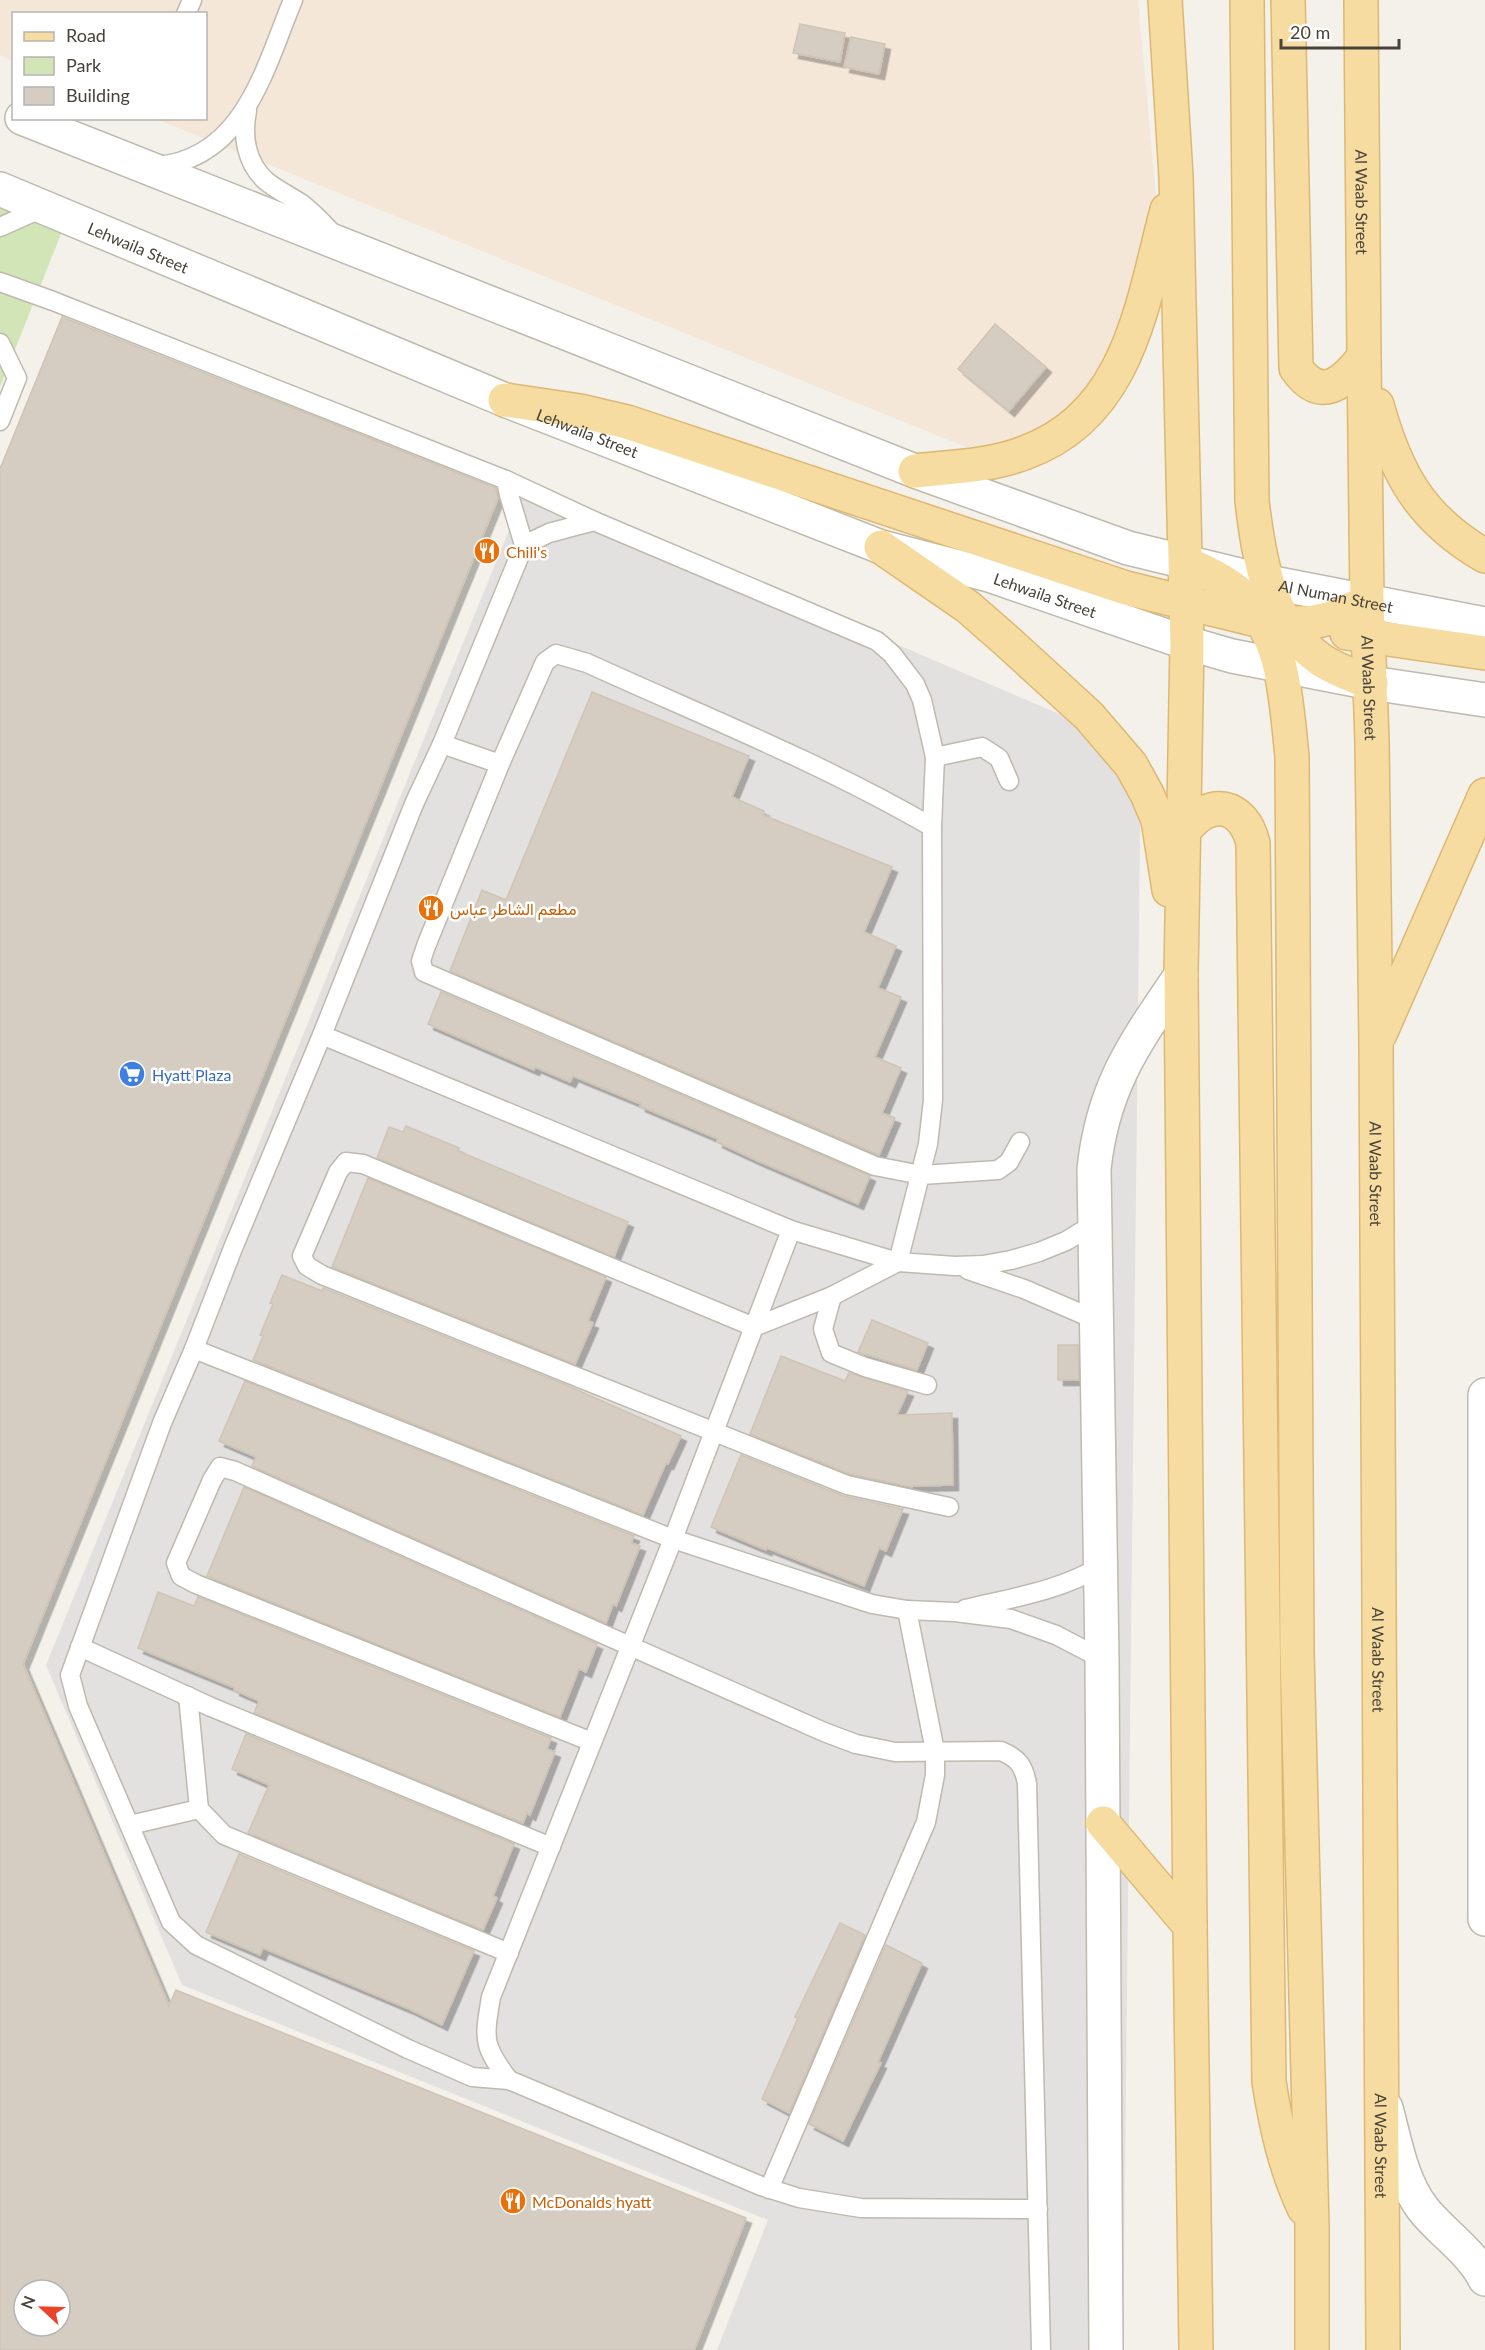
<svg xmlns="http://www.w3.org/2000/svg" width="1485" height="2350" font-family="Lato,Vazirmatn,sans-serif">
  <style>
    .commercial { fill: #f4e7d8 }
    .green { fill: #d2e5b7 }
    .parking { fill: #e3e1df }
    .building { fill: #d5cdc1; stroke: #cfc4b5; stroke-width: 1.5; fill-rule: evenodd; filter: url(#shadow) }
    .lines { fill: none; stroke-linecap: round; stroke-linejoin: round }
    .service-casing { stroke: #bfb9ae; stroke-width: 21 }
    .minor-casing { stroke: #bfb9ae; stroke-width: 36 }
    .tertiary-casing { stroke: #bfb9ae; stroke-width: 36 }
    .primary-casing { stroke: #dcb872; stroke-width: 36 }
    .service { stroke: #fff; stroke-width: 18 }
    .minor { stroke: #fff; stroke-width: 33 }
    .tertiary { stroke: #fff; stroke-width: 33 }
    .primary { stroke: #f7dca2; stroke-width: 33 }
    .labels { text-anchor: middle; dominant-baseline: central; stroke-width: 5; stroke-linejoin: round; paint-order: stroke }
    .street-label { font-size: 16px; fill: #484239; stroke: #fff }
    .food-label { font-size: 16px; fill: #c56008; stroke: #fff; text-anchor: start }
    .shop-label { font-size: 16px; fill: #366cbe; stroke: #fff; text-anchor: start }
  </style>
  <defs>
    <filter id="shadow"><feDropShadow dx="5.5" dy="5.5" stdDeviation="0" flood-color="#0004"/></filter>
  </defs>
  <rect width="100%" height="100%" fill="#f4f1eb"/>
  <polygon class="commercial" points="0,0 1138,0 1161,250 1135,338 1043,441 968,448 156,119 206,118 206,14 14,14 13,61 0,55"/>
  <polygon class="green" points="0,202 63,229 0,387"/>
  <polygon class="parking" points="527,486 1141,749 1123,2350 717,2350 768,2220 182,1985 46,1665"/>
  <g class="building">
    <polygon points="800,24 845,33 840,62 793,53"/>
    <polygon points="851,37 885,44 879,74 844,67"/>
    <path d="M62,317L496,488L498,498L23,1664L169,2006L176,1990L746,2218L694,2350H0V469ZM24,2290H60V2326H24Z"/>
    <polygon points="995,324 1046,367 1009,411 958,369"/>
    <polygon points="592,692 749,756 732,797 764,811 763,815 892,867 864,932 896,946 878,988 901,997 875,1057 901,1068 882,1113 895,1118 879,1155 450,971 482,890 506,900"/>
    <polygon points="441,992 870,1176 858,1204 758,1161 717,1142 718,1139 640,1106 641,1104 573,1076 570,1082 535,1067 534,1070 428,1024"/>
    <polygon points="406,1126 459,1148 458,1151 628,1222 614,1257 377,1158 389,1127 403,1132"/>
    <polygon points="368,1178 606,1277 588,1321 593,1323 575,1364 332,1267"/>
    <polygon points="282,1275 322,1291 323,1288 566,1385 681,1436 668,1464 666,1463 643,1515 253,1360 263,1336 260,1335 273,1304 270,1303"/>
    <polygon points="872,1320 928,1343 917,1370 858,1352"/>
    <polygon points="1058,1345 1078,1345 1079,1380 1058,1380"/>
    <polygon points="781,1356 845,1381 849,1373 908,1391 897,1415 952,1413 953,1485 913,1486 912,1487 850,1474 750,1434"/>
    <polygon points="245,1381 634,1536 631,1543 640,1546 616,1606 613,1604 606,1623 252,1466 256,1457 219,1441"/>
    <polygon points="741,1455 843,1496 903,1509 886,1551 879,1548 864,1586 767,1548 766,1550 711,1527"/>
    <polygon points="244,1487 597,1644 586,1672 579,1669 560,1717 207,1576"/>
    <polygon points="158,1592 194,1606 198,1597 551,1738 547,1749 555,1752 530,1815 527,1813 523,1823 254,1713 259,1701 234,1690 235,1688 138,1648"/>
    <polygon points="246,1734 514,1844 493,1896 497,1898 483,1930 248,1833 269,1785 232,1769"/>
    <polygon points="239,1854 474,1951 442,2025 409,2009 263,1948 260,1955 206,1932"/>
    <polygon points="840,1923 865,1935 789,2113 762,2099 798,2018 795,2017"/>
    <polygon points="886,1945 922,1963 878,2062 881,2063 843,2141 809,2124"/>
  </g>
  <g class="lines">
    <defs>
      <g id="service">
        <polyline points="186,14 192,0"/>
        <path d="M247,111C242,136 246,163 266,181C277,190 290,196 302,204C313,213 323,223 333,234"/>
        <path d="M157,166C244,159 265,67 293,0"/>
        <polyline points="0,227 45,207"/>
        <polyline points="0,282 53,301 506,480 509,495 524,545 442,744 414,804 322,1035 233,1248 194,1349 162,1423 70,1675 78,1706 171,1922 196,1945 408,2049 472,2077 509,2080 761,2186 799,2198 861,2208 1038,2209"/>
        <polyline points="0,343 17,378 0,421"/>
        <polyline points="506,480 594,521 877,641 892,654 915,684 922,700 935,757 932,827"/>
        <polyline points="524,545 549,533 594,521"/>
        <polyline points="442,744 500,764"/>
        <polyline points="935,757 982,747 999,758 1009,781"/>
        <polyline points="322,1035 791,1230 898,1262 955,1266 983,1265 1011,1260 1039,1252 1066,1241 1094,1224"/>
        <polyline points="968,1270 1024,1289 1096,1320"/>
        <polyline points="832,1296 823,1329 831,1353 865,1367 927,1385"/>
        <polyline points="194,1349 673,1539 872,1604 907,1610 955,1612 1011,1619 1056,1635 1102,1659"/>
        <path d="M949,1507L847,1485L322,1275L307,1266L302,1256L338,1172L346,1162L363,1164L754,1327L832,1296L898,1262L928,1144L933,1100L932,827C822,763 701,715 587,663L556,654L545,662L500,764L426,946L421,961L424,972L875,1166L921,1175L998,1170L1009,1162L1020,1142"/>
        <path d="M965,1609C1011,1598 1060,1591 1101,1566"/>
        <polyline points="80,1647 211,1707 551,1847"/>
        <polyline points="188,1696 199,1809 224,1835 509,1953"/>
        <path d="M592,1742L196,1584L181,1576L176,1563L212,1480L220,1467L235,1471L824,1732L856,1744L895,1752L1001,1751C1018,1758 1024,1766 1027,1784L1041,2350"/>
        <polyline points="130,1825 199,1809"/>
        <path d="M509,2080C482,2045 484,2039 491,1997L673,1539L791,1230"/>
        <polyline points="769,2189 926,1822 935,1775 935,1751 907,1610"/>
      </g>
      <g id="minor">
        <polyline points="1485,1395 1485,1919"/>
        <path d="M1386,2108C1395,2141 1401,2180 1423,2209C1442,2233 1471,2251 1485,2279"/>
        <path d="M1106,2350L1102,1659L1094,1169C1103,1085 1135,1043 1181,975"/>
      </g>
      <g id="tertiary">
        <path id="s1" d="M22,118L915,471L1128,548L1268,582L1485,624"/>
        <path id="s2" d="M0,189L505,400L881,547L989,575L1187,643L1232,656L1371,683L1485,700"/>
      </g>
      <g id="primary">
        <polyline points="1165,0 1176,176 1187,643 1181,975 1190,1926 1196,2350"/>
        <path d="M1247,0L1252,501C1259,560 1269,624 1321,660C1336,670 1354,676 1371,683"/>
        <path d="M1288,0L1296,368C1321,404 1343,383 1364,357"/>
        <path id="s3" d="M1361,0L1364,357L1367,602L1372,741L1376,1044L1383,2350"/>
        <polyline points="505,400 580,411 627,422 1126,588 1261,621 1285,623 1309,623 1331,618 1367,602"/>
        <path d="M1377,405C1396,474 1421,519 1485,556"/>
        <path d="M915,471C951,467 990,466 1024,453C1129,416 1142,304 1167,210"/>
        <polyline points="881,547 968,607 1008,642 1089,716 1131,765 1147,794 1158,820 1169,890"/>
        <path d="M1186,563C1207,573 1229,582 1245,599C1285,639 1286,703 1292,756L1297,1652L1312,2227V2350"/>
        <polyline points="1347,633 1485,653"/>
        <path d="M1185,830C1209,797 1243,803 1253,843L1269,2082C1276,2126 1285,2167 1304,2208"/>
        <polyline points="1380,1034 1485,795"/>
        <polyline points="1103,1823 1190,1926"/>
      </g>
    </defs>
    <use href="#service" class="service-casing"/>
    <use href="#minor" class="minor-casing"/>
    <use href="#tertiary" class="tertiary-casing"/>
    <use href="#primary" class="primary-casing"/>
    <use href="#service" class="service"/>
    <use href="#minor" class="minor"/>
    <use href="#tertiary" class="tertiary"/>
    <use href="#primary" class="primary"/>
  </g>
  <defs>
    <symbol id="restaurant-disc" viewBox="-11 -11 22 22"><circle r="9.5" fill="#e8710a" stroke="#fff"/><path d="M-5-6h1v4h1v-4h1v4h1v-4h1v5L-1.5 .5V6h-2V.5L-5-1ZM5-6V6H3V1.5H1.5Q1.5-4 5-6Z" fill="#fff"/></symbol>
    <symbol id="supermarket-disc" viewBox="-11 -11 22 22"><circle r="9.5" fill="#3f7fe0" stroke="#fff"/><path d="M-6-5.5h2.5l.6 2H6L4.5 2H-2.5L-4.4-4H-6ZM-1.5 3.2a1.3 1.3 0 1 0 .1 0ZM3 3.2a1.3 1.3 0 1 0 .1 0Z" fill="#fff"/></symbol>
  </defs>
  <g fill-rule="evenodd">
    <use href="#restaurant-disc" x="472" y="536" width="30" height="30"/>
    <use href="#restaurant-disc" x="416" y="893" width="30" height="30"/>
    <use href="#supermarket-disc" x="117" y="1059" width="30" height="30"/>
    <use href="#restaurant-disc" x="498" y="2186" width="30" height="30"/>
  </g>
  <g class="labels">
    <g class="street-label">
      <text stroke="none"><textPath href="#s3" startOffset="202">Al Waab Street</textPath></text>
      <text stroke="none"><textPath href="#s2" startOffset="150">Lehwaila Street</textPath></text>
      <text stroke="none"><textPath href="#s2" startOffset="636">Lehwaila Street</textPath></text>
      <text stroke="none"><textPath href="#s2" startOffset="1122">Lehwaila Street</textPath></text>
      <text stroke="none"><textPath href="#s1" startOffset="1400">Al Numan Street</textPath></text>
      <text stroke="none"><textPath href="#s3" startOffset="688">Al Waab Street</textPath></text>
      <text stroke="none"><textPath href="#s3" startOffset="1174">Al Waab Street</textPath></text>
      <text stroke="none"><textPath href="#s3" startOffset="1660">Al Waab Street</textPath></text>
      <text stroke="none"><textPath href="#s3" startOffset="2146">Al Waab Street</textPath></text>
    </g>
    <g class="food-label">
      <text x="506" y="551">Chili's</text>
      <text x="450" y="908">مطعم الشاطر عباس</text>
      <text x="532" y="2201">McDonalds hyatt</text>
    </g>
    <g class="shop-label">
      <text x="152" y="1074">Hyatt Plaza</text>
    </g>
  </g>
  <rect x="12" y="12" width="195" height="108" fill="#ffffff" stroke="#b6b3b0" stroke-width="1.5"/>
  <rect x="24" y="32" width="30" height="9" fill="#f7dca2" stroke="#b6b3b0" stroke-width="1.5"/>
  <text x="66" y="42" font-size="18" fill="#484239">Road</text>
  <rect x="24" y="57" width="30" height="18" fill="#d2e5b7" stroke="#b6b3b0" stroke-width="1.5"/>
  <text x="66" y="72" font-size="18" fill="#484239">Park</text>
  <rect x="24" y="87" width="30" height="18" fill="#d5cdc1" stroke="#b6b3b0" stroke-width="1.5"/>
  <text x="66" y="102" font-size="18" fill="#484239">Building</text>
  <g transform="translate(42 2308) rotate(292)"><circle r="28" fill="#ffffff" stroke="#b6b3b0" stroke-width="1.5"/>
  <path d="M0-4.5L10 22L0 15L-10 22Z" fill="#ea432c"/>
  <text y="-9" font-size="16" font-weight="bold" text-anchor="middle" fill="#484239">N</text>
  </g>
  <path d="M1281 39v9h118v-9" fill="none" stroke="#484239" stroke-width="3"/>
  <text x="1290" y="39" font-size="18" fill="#484239" stroke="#ffffff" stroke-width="4.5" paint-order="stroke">20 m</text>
</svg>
